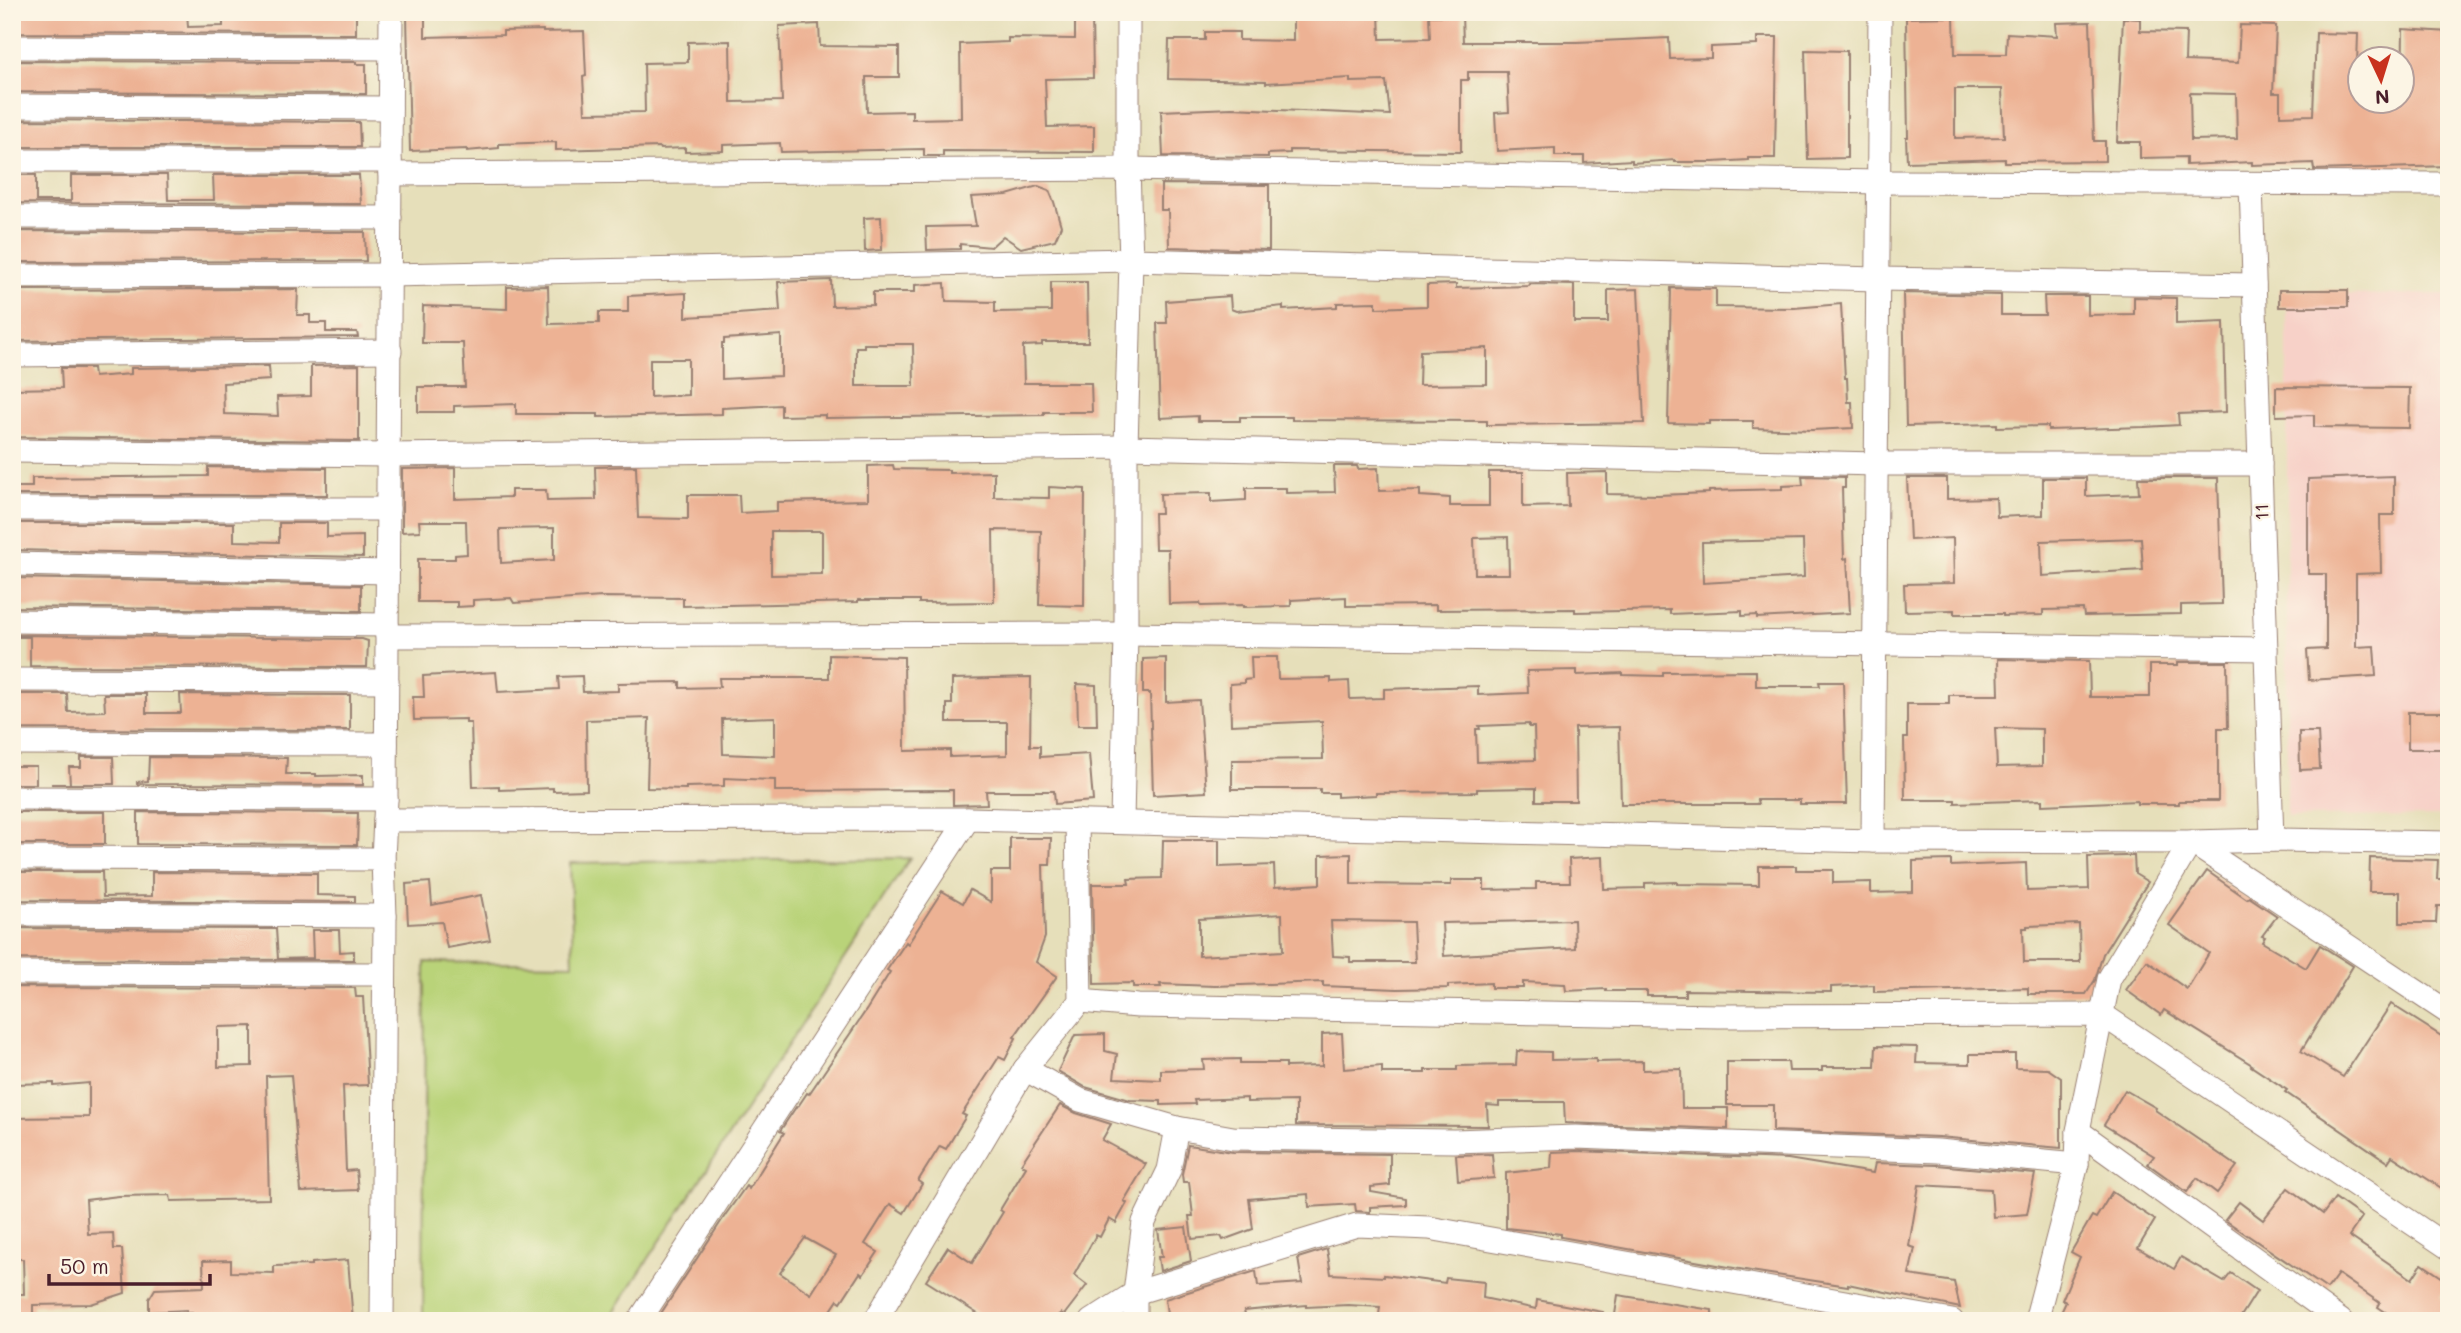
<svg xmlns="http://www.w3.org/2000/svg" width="2461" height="1333" font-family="Mali,sans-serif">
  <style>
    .built { fill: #f7d1c8 }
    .green { fill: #b9d379; stroke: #827952; stroke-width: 2 }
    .building { fill: #edb294; fill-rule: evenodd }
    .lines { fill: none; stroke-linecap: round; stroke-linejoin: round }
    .street-casing { stroke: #987f72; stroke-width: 25 }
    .street { stroke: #fff; stroke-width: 23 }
    .labels { text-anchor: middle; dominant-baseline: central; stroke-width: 5; stroke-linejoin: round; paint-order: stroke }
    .street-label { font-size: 19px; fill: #4a1f2b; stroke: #fcf5e5 }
  </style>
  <rect width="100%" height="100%" fill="#fcf5e5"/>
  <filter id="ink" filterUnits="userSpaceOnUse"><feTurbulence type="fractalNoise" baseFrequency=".0143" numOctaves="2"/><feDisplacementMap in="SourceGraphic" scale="14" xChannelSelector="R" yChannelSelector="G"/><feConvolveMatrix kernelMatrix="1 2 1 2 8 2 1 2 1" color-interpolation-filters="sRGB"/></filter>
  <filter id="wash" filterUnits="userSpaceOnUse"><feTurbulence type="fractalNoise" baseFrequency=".00686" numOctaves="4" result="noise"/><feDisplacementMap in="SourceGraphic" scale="28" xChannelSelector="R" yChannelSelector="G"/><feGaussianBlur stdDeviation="1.57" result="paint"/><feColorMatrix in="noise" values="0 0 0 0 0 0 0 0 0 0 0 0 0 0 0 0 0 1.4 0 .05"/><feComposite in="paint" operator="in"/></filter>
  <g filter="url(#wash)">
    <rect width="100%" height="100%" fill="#e6dfba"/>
    <polygon class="built" points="2449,294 2449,816 2287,817 2287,295"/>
    <polygon class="green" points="910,858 608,1321 423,1321 425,962 573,964 570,863"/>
    <g id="blocks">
      <g class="building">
        <polygon points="12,12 187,12 188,27 223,26 223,12 356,12 356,34 12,33"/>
        <polygon points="1379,13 1380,39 1430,38 1429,16 1462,15 1463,42 1577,42 1669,38 1670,59 1711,58 1711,47 1757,45 1757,37 1777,37 1775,158 1748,158 1748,160 1713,162 1675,162 1675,160 1632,163 1632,160 1584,163 1584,156 1555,156 1555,148 1497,151 1495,113 1509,112 1507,72 1468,72 1468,80 1461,80 1461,152 1290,150 1290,153 1268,154 1268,157 1163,156 1161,111 1232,108 1390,115 1386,81 1350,82 1350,78 1266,83 1266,81 1168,79 1169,40 1205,40 1205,32 1239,32 1239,40 1293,41 1293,16"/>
        <polygon points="407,15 425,15 425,37 503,35 503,31 543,30 543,32 584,31 586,76 583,77 585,113 645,112 644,63 688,62 688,42 730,41 731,102 782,101 779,26 819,24 820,46 899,47 899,77 866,77 867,112 912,111 912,119 961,118 960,44 1008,42 1008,38 1075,39 1075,15 1092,15 1093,78 1045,79 1047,127 1094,126 1094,152 943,151 943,156 924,156 924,149 781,152 780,143 723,145 723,151 685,152 685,148 660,149 659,147 556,150 556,142 499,144 499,148 467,151 467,149 410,151"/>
        <path d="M1954,17L1955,54H2006L2007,33L2057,36L2056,23L2090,22L2094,141H2105V161L2005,162V159L1907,162L1906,137H1908L1906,18ZM1955,89H2002L2004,137L1955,138Z"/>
        <path d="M2123,18L2140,19V31L2186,32L2185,61L2238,63L2240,25L2276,26L2273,93H2280V116L2313,115L2316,33L2358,34L2356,96H2360V102H2402L2403,29L2449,32L2446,111H2448L2449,166L2314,170L2313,163L2252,165V162L2186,165V157L2140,158V142H2117ZM2190,93L2236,94L2237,139L2191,140Z"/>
        <polygon points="1805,50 1847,51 1847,158 1808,159"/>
        <polygon points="12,61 356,62 356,64 366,64 366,94 12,92"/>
        <polygon points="12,120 359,122 360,147 12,147"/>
        <polygon points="12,175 36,175 36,201 71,201 71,175 167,175 168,200 214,200 213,175 359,175 361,204 12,203"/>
        <polygon points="1161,184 1269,185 1269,250 1169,247 1168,210 1161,210"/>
        <polygon points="1038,186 1049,190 1054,202 1061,226 1055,240 1021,248 1003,236 991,247 960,244 960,249 927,250 926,227 976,226 971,197 1007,195"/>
        <polygon points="881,217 882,250 865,251 864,218"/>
        <polygon points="20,231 365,232 366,261 20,262"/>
        <path d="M831,280L832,306L873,305V292H915V285L945,283L946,301L995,302V312L1051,311V282H1087L1088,342H1042V345L1023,346L1024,383H1091L1092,412H1044V415L825,418V415L781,416V405L722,408V414L598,417V414H516V404L454,406V412H418V387H465L463,343H422L423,306L507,309V287L548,286L549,324L599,323V312H628V296L686,293V317L723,315L780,311L778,282ZM781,335V376L722,379V343H724V339ZM864,344H913L914,386H856V347H864ZM650,359H688V395L650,397Z"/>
        <path d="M1456,284V288L1529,286L1530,284L1574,285V322H1608V290L1638,289L1644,423L1487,425V421L1292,420V417H1240V421H1198V416L1160,418L1157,323H1167L1166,301L1230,296L1231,309L1236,311L1283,306V310L1337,307V303L1376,302V308L1427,306V285ZM1487,348V384L1419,385L1420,351Z"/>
        <polygon points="1671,288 1716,289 1716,307 1794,308 1841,304 1845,378 1847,378 1848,402 1852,402 1853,428 1812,430 1753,428 1753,421 1709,421 1709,424 1668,423"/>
        <polygon points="298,289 297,315 310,315 310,323 326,323 326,332 357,332 358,337 12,341 12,303 20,303 20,290"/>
        <rect x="2279" y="290" width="69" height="17"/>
        <polygon points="1903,293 2001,295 2001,315 2045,315 2044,296 2088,296 2088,315 2134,314 2134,297 2176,298 2176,324 2224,322 2226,412 2178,414 2179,425 2144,427 2048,430 2048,426 1997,427 1997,424 1906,426"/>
        <polygon points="359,365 359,441 12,437 12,389 62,388 61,368 93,368 94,377 131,374 131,368 269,366 270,380 223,383 224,414 278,416 277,397 311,396 311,366"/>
        <polygon points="2276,387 2410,388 2409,428 2314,427 2314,415 2276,416"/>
        <path d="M893,465L894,469L949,470V473L994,472V497L1049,498V487L1085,489L1084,606L1039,605L1041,531L993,530L994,602L919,603V600H858V602L683,606V598L602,597L514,603L511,598L473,600V606L457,607V602H418V559H455V555L467,554L466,521H419L420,531L402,532V469L455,468V499L511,497V490H546L547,501L596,500L595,467L636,466L638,518L688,519V495H739L740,513L777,511V502L868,500V466ZM554,528V560L501,563L500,529ZM771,531H822V574L771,575Z"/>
        <path d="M1334,466H1357L1358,469L1378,468L1379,491L1420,490V496L1450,498V506H1489V472H1523V507L1568,506L1567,473L1607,472V494L1658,495L1709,493V491L1782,489V486L1803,485L1802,476L1845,477V488H1842L1844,559L1847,558L1850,613L1757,618V615L1742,616V611L1670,614V610L1575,612V609L1436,610V605L1346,606V597L1291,600V606L1244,607V605L1201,606L1200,603L1169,604L1168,549H1155L1154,513H1161L1160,494L1211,493V502L1246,500V488H1286V493L1335,492ZM1508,537L1509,574H1475L1474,538ZM1803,540L1804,577L1703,583L1702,542Z"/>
        <polygon points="208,467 327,468 327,495 12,495 12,487 32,487 32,478 208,476"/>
        <polygon points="2394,476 2394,515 2380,515 2381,573 2356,574 2356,647 2374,646 2376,676 2309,680 2307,650 2326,649 2326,574 2308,574 2308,479"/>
        <path d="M1907,478H1947V499L1996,498L1997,517L2043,515V478H2086V496L2139,494L2138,478H2218L2222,604L2181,605V614L2134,615L2084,616L2083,609L2043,610V615L2003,616V614H1954V610L1905,611L1904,584L1954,583L1953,538L1910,540ZM2141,538L2143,570L2042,576L2041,541Z"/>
        <polygon points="12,523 234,523 234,541 279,542 279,523 327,523 327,537 363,536 363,557 12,550"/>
        <polygon points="12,578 361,585 361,611 12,607"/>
        <polygon points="16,635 362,639 368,641 367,667 30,666 30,637 16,637"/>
        <path d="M829,655L904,657L905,751L950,750V757L1007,755V722H947V704H952V679L1031,677L1030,746H1040V757L1089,754L1093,801L1055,804L1054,791H986L987,804L953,805V790L775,791V780L724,778V786L686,787V789L647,788L649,718L586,720L587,790L553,791V788L499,790V786L473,787L471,723H466V719L414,720L413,697H424L423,676L496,672L498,692L559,689L558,677L582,676L583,692L618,691V683L680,682V688L720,687L719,678H829ZM775,717V756L723,754L722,719Z"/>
        <path d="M1251,657H1277L1278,679L1331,678V682L1349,681L1350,699L1384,698V689L1478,686V695L1528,693L1527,671L1577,670V675L1623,673V675L1663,676V672L1756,671V686H1820L1819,682H1843L1847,804H1800V800H1757L1758,804H1621L1619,727L1575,728L1576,801H1536V788L1477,789V792L1376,793V795L1337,797V793H1320V789H1232V760L1323,759L1322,721L1231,725L1230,684L1244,683V680L1252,679ZM1529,724V727H1534L1535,760L1477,762L1476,729H1480L1479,726Z"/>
        <polygon points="1166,658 1166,702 1199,700 1206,792 1153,795 1150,693 1143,693 1143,659"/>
        <path d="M1998,659L2089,661L2090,697H2150V665H2178V662H2227L2228,728H2218V801H2179V804H2137V801L2042,805V800L1955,803V800H1905L1904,738H1907V704H1949V695H1999ZM1995,728L2042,729V766L1997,767Z"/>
        <polygon points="1077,684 1096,685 1097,725 1078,725"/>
        <polygon points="12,694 67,694 68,712 105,711 104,694 146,694 146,713 181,713 180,694 350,695 350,730 12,729"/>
        <rect x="2408" y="712" width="41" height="37"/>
        <polygon points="2299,732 2318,732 2320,769 2300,770"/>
        <polygon points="81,757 113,757 114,784 51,784 70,784 69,767 81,767"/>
        <polygon points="149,757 287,758 286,774 316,774 316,776 363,775 363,785 137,784 137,782 148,781"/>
        <rect x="12" y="766" width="24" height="18"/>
        <rect x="12" y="812" width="93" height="32"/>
        <polygon points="138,812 358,813 357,845 138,844"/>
        <path d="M1010,838H1051L1050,865H1043L1045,937L1036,962L1057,976L1014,1037L1016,1038L1005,1060L999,1057L962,1114L966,1116L946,1149L940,1146L918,1181L922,1184L904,1213L890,1204L865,1244L878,1252L863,1275L860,1273L841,1302L838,1300L824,1321H656L726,1214L746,1186L749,1189L784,1133L780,1131L796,1107L797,1108L807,1093L809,1094L867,1009L890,972L887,970L906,942L908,944L942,891L963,903L970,890L991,902V871H1010ZM805,1238L836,1255L811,1294L780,1273Z"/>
        <path d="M1163,840H1219V867L1274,865L1275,887L1320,884V855L1351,854V884L1451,885V880H1484V890L1536,889V882H1570L1569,859L1603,857L1604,889L1645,888V883L1677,882V884L1759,885V866H1796V870H1833V883L1871,882V893L1913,892V861L1951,860V866L2026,863L2027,891L2089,889L2088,857L2126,856H2134L2135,874L2148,882L2103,954L2095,980L2086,994H2028V988L1874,992V985L1831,987V992L1685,990V996H1647V991H1606V989L1566,991L1565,984L1523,982V988H1491V983L1448,985V988L1397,989L1323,986V982L1215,986L1160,984L1161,987H1133V983L1094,984L1092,884H1129L1128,879L1162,878ZM1282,914L1283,951L1199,956V919ZM1574,920L1575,948L1444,956L1442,923ZM1331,921L1413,922L1415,962H1350V957L1333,956ZM2079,924L2080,962H2024L2023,928H2027V926Z"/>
        <polygon points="2370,858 2438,860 2437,879 2445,879 2445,906 2437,906 2436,923 2400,923 2400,892 2369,892"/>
        <polygon points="2207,871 2247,899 2249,897 2277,916 2262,936 2265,937 2262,942 2306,968 2320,945 2353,966 2301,1051 2343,1077 2391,1004 2449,1041 2449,1193 2392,1156 2388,1162 2285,1092 2287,1090 2251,1066 2252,1065 2164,1010 2161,1015 2126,990 2147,961 2187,989 2209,953 2169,925"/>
        <polygon points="12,872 102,872 103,897 152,896 152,872 317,873 317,895 355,896 355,902 12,900"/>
        <polygon points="430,882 432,905 481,895 490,940 447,948 442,922 408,924 406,884"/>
        <polygon points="12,928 276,929 278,959 313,958 312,930 339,930 340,952 354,951 354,960 12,959"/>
        <path d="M12,987L355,988L356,997H363L368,1085L343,1086L346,1171L356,1170L358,1190L301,1192L291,1075L266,1076L269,1199L171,1201L170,1195L119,1196L86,1200L88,1234L113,1233L114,1249H122L125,1293L91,1304L33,1305V1317L12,1318V1294H24L23,1259H12V1118L89,1117V1083L54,1086V1083L12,1084ZM252,1026V1066L218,1067V1027Z"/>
        <polygon points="1342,1033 1344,1069 1382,1066 1382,1073 1425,1073 1425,1070 1457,1070 1457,1066 1516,1065 1517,1051 1551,1052 1551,1060 1596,1059 1596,1062 1643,1061 1643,1070 1681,1069 1682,1108 1728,1108 1728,1129 1565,1123 1564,1102 1499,1102 1499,1106 1487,1105 1488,1126 1296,1125 1296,1101 1247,1102 1247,1098 1194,1100 1195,1104 1161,1105 1161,1101 1130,1100 1085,1087 1058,1071 1075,1035 1105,1034 1105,1051 1117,1054 1114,1078 1161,1080 1161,1070 1204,1069 1203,1060 1240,1059 1240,1063 1286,1063 1286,1067 1322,1066 1322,1034"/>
        <polygon points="1876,1046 1917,1047 1916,1063 1970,1064 1970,1054 2015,1054 2015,1068 2048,1069 2061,1078 2061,1148 1939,1137 1773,1131 1773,1105 1727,1105 1727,1062 1788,1062 1789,1071 1822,1071 1822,1067 1875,1067"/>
        <polygon points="2125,1090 2156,1108 2155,1110 2237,1166 2217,1193 2197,1178 2187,1192 2148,1164 2154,1156 2104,1125"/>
        <polygon points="1060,1105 1076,1113 1111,1124 1102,1140 1146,1164 1124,1201 1127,1203 1116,1223 1109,1219 1100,1237 1096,1235 1074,1275 1087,1285 1064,1315 1061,1313 1051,1321 974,1321 978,1314 926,1281 948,1247 972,1263 1003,1212 1000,1210 1026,1167 1021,1164"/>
        <polygon points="1188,1145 1233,1152 1390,1154 1390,1185 1371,1187 1371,1192 1406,1198 1406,1205 1370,1207 1370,1212 1356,1211 1355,1204 1309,1207 1308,1194 1249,1199 1253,1229 1223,1240 1221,1236 1192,1239 1189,1216 1193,1216 1189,1182 1183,1182 1182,1174"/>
        <polygon points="1576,1151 1788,1159 1873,1173 1875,1163 1937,1165 2035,1174 2027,1214 1993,1217 1991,1189 1919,1185 1909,1246 1915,1248 1909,1275 1954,1282 1960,1308 1848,1284 1848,1286 1751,1271 1561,1237 1561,1234 1506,1228 1506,1173 1551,1168 1552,1152"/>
        <polygon points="1492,1154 1494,1178 1458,1181 1456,1155"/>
        <polygon points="2288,1188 2323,1214 2335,1198 2362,1217 2349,1236 2412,1279 2422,1264 2449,1282 2440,1297 2449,1303 2449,1321 2399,1321 2378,1307 2380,1303 2338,1274 2327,1289 2225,1220 2239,1202 2263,1220"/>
        <polygon points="2112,1192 2155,1220 2138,1248 2174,1269 2181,1257 2224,1282 2231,1273 2257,1291 2238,1321 2057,1321 2066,1302 2062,1300 2080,1257 2071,1252 2092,1216 2096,1218"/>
        <polygon points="1186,1227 1191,1261 1160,1271 1158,1257 1162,1257 1158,1230"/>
        <polygon points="1327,1249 1331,1274 1384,1277 1384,1275 1445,1283 1446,1278 1484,1282 1483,1298 1536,1309 1537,1300 1603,1312 1602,1321 1428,1321 1379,1315 1380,1307 1348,1305 1306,1307 1306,1305 1244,1311 1245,1315 1210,1321 1168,1321 1165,1299 1256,1271 1258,1286 1302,1283 1298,1258"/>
        <polygon points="231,1260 231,1272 274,1273 274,1266 312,1265 312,1263 348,1260 353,1321 199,1321 199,1313 187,1313 187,1310 149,1312 149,1299 155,1289 204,1287 203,1261"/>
        <polygon points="1618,1295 1712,1310 1712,1321 1614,1321"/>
      </g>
    </g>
  </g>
  <g filter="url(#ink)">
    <use href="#blocks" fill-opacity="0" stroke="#987f72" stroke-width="2"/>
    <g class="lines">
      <defs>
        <g id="street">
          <polyline points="12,47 391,48"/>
          <polyline points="12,106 390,108"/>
          <polyline points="12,161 390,161"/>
          <polyline points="390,174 1128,169 1879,182 2449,184"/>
          <polyline points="2251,184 2272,840"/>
          <polyline points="12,217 390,218"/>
          <polyline points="12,276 389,275 1131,260 1878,279 2254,285"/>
          <polyline points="12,355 390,351"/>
          <polyline points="12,451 388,455 1126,447 1877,464 2260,464"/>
          <polyline points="12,509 388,509"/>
          <polyline points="12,564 387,572"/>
          <polyline points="12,621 387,625"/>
          <polyline points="387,636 1126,634 2266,649"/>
          <polyline points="12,680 387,681"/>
          <polyline points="12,743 386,744"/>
          <polyline points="12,798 386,799"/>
          <polyline points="385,820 968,819 1873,841 2191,842 2272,840 2449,843"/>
          <polyline points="1122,822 1126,634 1126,447 1131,260 1128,169 1128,12"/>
          <polyline points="1873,841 1880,12"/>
          <polyline points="12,858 383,859"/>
          <polyline points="12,914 385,916"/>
          <polyline points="12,973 384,974"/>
          <polyline points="1080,1001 1138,1006 1719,1016 2103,1015 2449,1248"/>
          <polyline points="1025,1069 1080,1100 1177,1128 1233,1138 1454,1141 1576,1137 1938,1151 2077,1164"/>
          <polyline points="2078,1131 2341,1321"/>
          <polyline points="382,1321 385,916 383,859 386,799 391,12"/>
          <polyline points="639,1321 968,819"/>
          <polyline points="875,1321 1025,1069 1080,1001 1077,821"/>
          <polyline points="1091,1321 1135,1293 1357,1225 1429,1228 1952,1321"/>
          <polyline points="1135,1321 1135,1293 1144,1222 1169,1170 1177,1128"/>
          <polyline points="2036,1321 2077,1164 2078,1131 2109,979 2191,842 2449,1013"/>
        </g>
      </defs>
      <use href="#street" class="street-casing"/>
      <use href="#street" class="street"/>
    </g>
  </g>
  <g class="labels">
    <g class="street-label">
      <text transform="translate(2261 512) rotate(-92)">11</text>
    </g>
  </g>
  <rect width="2461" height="1333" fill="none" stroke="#fcf5e5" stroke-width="42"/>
  <g transform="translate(2381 80) rotate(176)"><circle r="33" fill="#fcf5e5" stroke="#b59f9b" stroke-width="2"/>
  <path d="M0-5L12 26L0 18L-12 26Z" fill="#c8321e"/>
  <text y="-10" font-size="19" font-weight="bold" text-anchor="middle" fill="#4a1f2b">N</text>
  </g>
  <path d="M49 1274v10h161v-10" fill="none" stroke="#4a1f2b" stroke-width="3.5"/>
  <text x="60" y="1274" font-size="21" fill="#4a1f2b" stroke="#fcf5e5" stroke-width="5" paint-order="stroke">50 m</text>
</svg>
